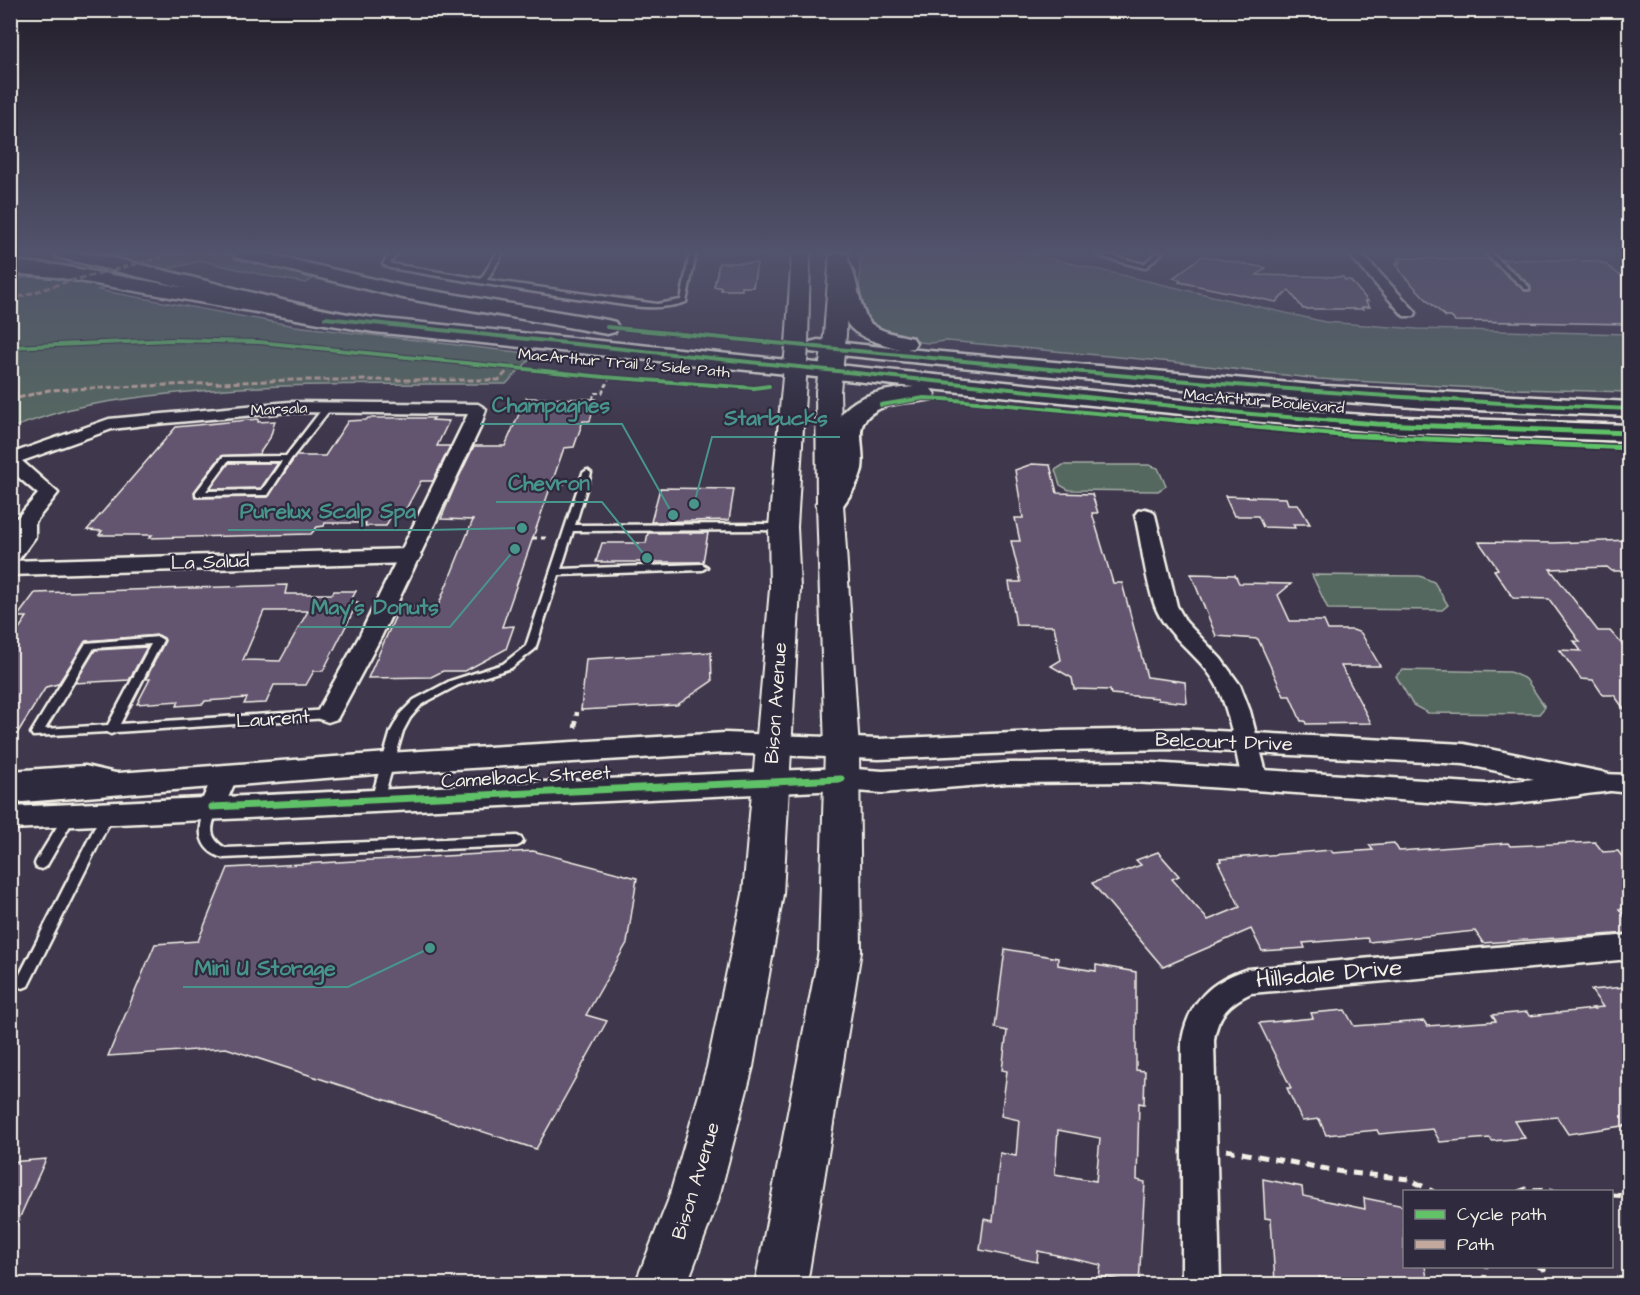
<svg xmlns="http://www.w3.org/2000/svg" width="1640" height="1295" font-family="'Architects Daughter',sans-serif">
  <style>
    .green { fill: #556860; stroke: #a4aca4; stroke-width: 1.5 }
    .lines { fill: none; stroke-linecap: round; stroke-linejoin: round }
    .stream { stroke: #929ba7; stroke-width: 4.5 }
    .building { fill: #635570; stroke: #f4f1e8; stroke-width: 1.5; fill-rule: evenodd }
    .service-casing { stroke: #f4f1e8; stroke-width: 5 }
    .minor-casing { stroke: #f4f1e8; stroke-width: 5 }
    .tertiary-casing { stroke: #f4f1e8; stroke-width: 5 }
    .secondary-casing { stroke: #f4f1e8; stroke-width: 4 }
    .primary-casing { stroke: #f4f1e8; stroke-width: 5 }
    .motorway-casing { stroke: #f4f1e8; stroke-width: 5 }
    .path-far3 { stroke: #f4f1e8; stroke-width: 2; stroke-dasharray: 4 3; stroke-linecap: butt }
    .path-far2 { stroke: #f4f1e8; stroke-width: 3; stroke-dasharray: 5 4; stroke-linecap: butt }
    .path-far1 { stroke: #f4f1e8; stroke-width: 4.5; stroke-dasharray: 7 5; stroke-linecap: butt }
    .path { stroke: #f4f1e8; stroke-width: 5; stroke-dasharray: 9 7; stroke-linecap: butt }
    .service { fill: #2f2a3d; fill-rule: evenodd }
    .minor { fill: #2f2a3d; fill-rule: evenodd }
    .tertiary { fill: #2f2a3d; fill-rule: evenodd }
    .secondary { fill: #2f2a3d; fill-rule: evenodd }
    .primary { fill: #2f2a3d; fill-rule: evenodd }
    .motorway { fill: #2f2a3d; fill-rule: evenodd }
    .quiet { stroke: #c3a89e; stroke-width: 3; stroke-dasharray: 6 3; stroke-linecap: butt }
    .cycleway-far2-casing { stroke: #2f2a3d; stroke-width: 6 }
    .cycleway-far1-casing { stroke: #2f2a3d; stroke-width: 8 }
    .cycleway-casing { stroke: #2f2a3d; stroke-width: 10 }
    .cycleway-far2 { stroke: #61c268; stroke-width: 4 }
    .cycleway-far1 { stroke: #61c268; stroke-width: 5 }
    .cycleway { stroke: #61c268; stroke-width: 7 }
    .labels { text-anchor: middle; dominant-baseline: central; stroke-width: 4.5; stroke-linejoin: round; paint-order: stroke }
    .far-street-label { font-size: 16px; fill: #f4f1e8; stroke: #2f2a3d }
    .street-label { font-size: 20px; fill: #f4f1e8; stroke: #2f2a3d }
    .near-street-label { font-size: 24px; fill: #f4f1e8; stroke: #2f2a3d }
    .leader { fill: none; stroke: #48958c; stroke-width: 2 }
    .callout-dot { fill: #48958c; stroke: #2f2a3d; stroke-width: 2 }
    .callout-label { font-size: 21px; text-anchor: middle; font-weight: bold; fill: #48958c; stroke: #2f2a3d; stroke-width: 4.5; stroke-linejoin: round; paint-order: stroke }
  </style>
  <rect width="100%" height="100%" fill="#3f374c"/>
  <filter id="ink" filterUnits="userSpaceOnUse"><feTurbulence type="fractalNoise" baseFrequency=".0167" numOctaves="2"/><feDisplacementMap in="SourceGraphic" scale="12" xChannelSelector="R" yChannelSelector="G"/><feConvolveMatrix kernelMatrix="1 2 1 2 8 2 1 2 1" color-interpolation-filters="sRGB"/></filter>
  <g filter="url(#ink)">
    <g class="green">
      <path d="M11,253H228L313,279L306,283L272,277L202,261L125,279L98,290L295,326L535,354L506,384C367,384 226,381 89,405C63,409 36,420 11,428Z"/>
      <path d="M860,253H1026L1325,322L1417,329L1629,334V392L1477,388L1319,379L1172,362L948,341C941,341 935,343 929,343C912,342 868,332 862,314C858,301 860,268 860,253Z"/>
      <polygon points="1063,465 1149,465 1158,468 1166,486 1158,491 1069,490 1060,485 1055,470"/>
      <polygon points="1312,575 1420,576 1434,582 1448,605 1442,610 1328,609"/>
      <polygon points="1402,670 1510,672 1526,679 1545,707 1539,714 1428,713 1413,705 1396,676"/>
    </g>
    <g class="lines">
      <g class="stream">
        <polyline points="99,259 126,253"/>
        <polyline points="58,269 88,261"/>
        <polyline points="10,280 38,273"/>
      </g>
    </g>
    <g class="building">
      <polygon points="1202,256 1266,268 1257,275 1343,277 1345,280 1350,280 1368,301 1365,301 1370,307 1362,307 1363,309 1303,309 1289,290 1276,302 1179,282 1181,280 1173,278"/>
      <polygon points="1398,258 1488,259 1525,291 1531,291 1530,285 1501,259 1596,261 1605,264 1629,282 1629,324 1455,321 1451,317 1446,317 1429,302 1403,275 1396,263 1399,263 1397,261 1401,261"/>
      <polygon points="719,263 757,263 753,287 742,287 742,290 721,290 721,287 714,287"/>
      <polygon points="526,398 596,399 590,421 583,421 574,447 564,448 502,627 514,626 506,649 465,671 443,671 431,677 368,678 400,606 438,606 473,520 441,519 457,481 474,446 505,446"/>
      <polygon points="368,418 434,418 432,420 449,421 437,446 450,446 433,481 421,481 406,509 403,509 399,516 391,516 386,526 364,526 366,523 325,523 324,526 317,527 311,534 149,538 152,535 99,535 102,531 87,530 176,427 258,419 258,422 275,421 270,438 259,454 221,456 194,492 196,498 268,497 296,456 325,456 348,421 366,420"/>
      <polygon points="229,463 278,463 261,488 210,489"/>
      <polygon points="1032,464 1050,465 1057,493 1092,494 1098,513 1092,513 1113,583 1122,583 1147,677 1185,682 1187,703 1158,700 1158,698 1111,694 1110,690 1074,689 1072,678 1051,666 1061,660 1054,626 1016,625 1009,582 1021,582 1011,541 1020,541 1015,518 1023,518 1015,470"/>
      <polygon points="660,488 734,489 729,520 651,522"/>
      <polygon points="1225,496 1286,498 1288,504 1298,504 1310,524 1293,524 1295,528 1263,527 1258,516 1234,516"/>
      <polygon points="648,533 708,533 703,562 596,562 602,543 646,543"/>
      <polygon points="1629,540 1629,571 1612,571 1607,567 1550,569 1598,631 1610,631 1629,652 1629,716 1614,695 1603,695 1593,680 1581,679 1560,650 1581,651 1574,641 1580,642 1549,599 1513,598 1494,570 1498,569 1479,542 1554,543"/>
      <polygon points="1191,574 1235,575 1239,583 1291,584 1278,595 1290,621 1324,621 1328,630 1353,630 1361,633 1380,666 1341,666 1371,723 1306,724 1305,721 1301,721 1290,696 1284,696 1258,639 1216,636"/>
      <path d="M287,585L285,594H332L334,591H356L350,602H358L323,671H314L306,685H274L266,703L244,704L247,698L205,701L203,704L177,706L179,701L137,704L150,679H146L165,641L164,638L158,635L86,641L58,684L46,687L10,745V642L27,617H17L35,593ZM264,611H308L280,661L243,660Z"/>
      <polygon points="147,647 129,680 75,683 95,650"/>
      <polygon points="711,652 712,681 677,705 581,710 586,659"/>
      <polygon points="1595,842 1603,852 1618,851 1629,866 1629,909 1619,909 1629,923 1629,933 1483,943 1475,931 1369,942 1367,938 1303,943 1305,948 1262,951 1251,929 1163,967 1092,883 1141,865 1136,860 1158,852 1179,876 1172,879 1208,920 1240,907 1218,862 1221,861 1220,859 1331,850 1333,853 1373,850 1369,845 1394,843 1399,851 1508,843 1510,846"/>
      <polygon points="533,851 637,878 627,943 586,1015 607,1021 536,1149 226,1048 108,1056 155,944 198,941 228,868"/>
      <path d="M1005,949L1058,958V965L1096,971V965L1136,972V1070L1145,1071L1144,1104L1139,1103L1137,1180L1145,1182L1139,1284L1099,1276L1101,1265L1038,1251L1037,1262L980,1250L984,1219L993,1221L1000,1153L1016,1156L1019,1120L1001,1116L1007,1071L1002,1070L1007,1031L995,1028ZM1058,1130L1100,1138L1096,1181L1055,1174Z"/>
      <polygon points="1625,987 1629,994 1629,1125 1568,1134 1557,1117 1515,1121 1525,1138 1492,1141 1490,1138 1440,1142 1433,1129 1379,1134 1377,1130 1326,1135 1319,1119 1302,1121 1287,1088 1291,1088 1259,1023 1313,1018 1311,1013 1345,1010 1354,1026 1424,1021 1427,1026 1496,1021 1492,1015 1527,1012 1529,1016 1594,1009 1592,1008 1603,1007 1591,990"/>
      <polygon points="46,1159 10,1239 10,1162"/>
      <polygon points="1263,1179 1302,1187 1303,1196 1365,1209 1364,1198 1404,1206 1404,1266 1425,1266 1428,1284 1353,1284 1319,1277 1320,1284 1275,1282 1271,1219 1265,1218"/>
    </g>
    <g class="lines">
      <defs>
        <g id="service">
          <path d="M391,253H397L390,263L392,264L481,279L497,253H503L487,280L657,304L681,300L690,253H696L686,302C655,313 622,304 591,300C523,291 457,279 390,268L383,264Z"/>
          <polygon points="1100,253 1144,264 1156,253 1162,253 1145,268 1098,256 1098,254"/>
          <polygon points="1485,253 1491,253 1529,287 1529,289 1525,289"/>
          <path d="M326,404H329L333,406L291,459L268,495L196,496V492L223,457L286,456ZM228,461H282L262,490L206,491Z"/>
          <polygon points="587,470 591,473 575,525 781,524 786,527 781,530 573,531 561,569 702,564 707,567 702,570 559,575 535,649 511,668 458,685 422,704 410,718 403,731 383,800 381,803 373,803 371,800 391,731 401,713 414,700 450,681 503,664 526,646 583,473"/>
          <path d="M158,637L163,640L120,724L328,710L334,714L328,718L116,732L111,734L107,732L33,736L31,733L86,643ZM151,644L108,725L45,729L94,648Z"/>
          <path d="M212,803L216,804L218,807C212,826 206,836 225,848L517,836L521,838L523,841L521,844L517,846L223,858C196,849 197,826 208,804Z"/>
          <polygon points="108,809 112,810 114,813 30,982 28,986 23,988 18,986 16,982 102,813 104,810"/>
          <polygon points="70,811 74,812 76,815 46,867 41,869 36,867 35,864 36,861 66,812"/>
        </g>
        <g id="minor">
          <polygon points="1348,253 1361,253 1414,310 1416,313 1414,316 1404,316"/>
          <polygon points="1620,253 1630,253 1630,261 1625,260"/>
          <polygon points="289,402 478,404 486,409 480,428 381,637 337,719 328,722 319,719 316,714 359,637 468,414 289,412 145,425 112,429 22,461 58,493 35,522 35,537 17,562 10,564 10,543 15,535 10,536 10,521 18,517 38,494 10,470 10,454 109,419"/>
          <path d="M1145,509L1152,511L1155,515L1177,606L1186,622L1221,659L1240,685L1250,711L1268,780L1264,786L1255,789L1246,786L1242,780C1235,749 1231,715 1217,686C1202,656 1167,638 1155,606C1145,579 1142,544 1135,515L1138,511Z"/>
          <polygon points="85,766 124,775 128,781 124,787 115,790 85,784 10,789 10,771"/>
          <polygon points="225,766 234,769 238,775 221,814 212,816 203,814 199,807 216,769"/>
          <polygon points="1602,774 1630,775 1630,793 1593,789 1589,783 1593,777"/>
          <path d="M1630,935V959L1251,993C1229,1003 1217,1016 1214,1040L1220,1284H1182V1040C1189,1001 1211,981 1248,969Z"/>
        </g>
        <g id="tertiary">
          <polygon points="409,549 418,551 421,556 418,561 409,563 10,575 10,561"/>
          <path d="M1178,729L1464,744L1602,772L1613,776L1617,783L1613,790C1599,794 1591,792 1577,796L1487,806L1134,782L1007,783L883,793L841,790L10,829V807L841,768L883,771L1007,763L1134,762L1487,784L1534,779L1464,764L1178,749L1059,751L879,759L725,753L388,773L10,803V781L388,753L725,733L879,739L1059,731Z"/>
        </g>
        <g id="secondary">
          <polygon points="792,253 810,253 808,345 797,527 800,589 783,894 753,1067 718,1201 687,1284 635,1284 668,1201 707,1067 743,894 770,589 769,527 786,345"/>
          <polygon points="830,253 848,253 846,335 840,391 843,504 859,749 861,951 807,1284 755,1284 819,951 825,749 817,504 816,391 824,335"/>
        </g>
        <g id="primary">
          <path d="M54,253C89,249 124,261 158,269C230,286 301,308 374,318L1251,407L1377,416L1630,425V441L1377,432L1251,421L931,389L935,394L932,399C915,403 897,401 881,408C849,422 866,443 862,469C859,483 848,498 840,510L830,512L820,510L816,504C822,494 831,484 834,472C838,458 833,444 835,430C841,395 886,389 914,387L374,332L325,324L240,301L57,257Z"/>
          <path d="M839,255L846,257C859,276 859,317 873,325C884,333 900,335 913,338L916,343L913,348L907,349L1325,386L1630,402V416L1427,408L1224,393L810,352L807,347L810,342L818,340L900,349C824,329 854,319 829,261L832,257Z"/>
        </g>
        <g id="motorway">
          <polygon points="233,253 264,253 403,286 607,320 615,322 618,327 615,332 607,334 403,298 235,257"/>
          <polygon points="10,261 56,265 325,312 333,313 336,318 333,323 325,324 56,277 10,273"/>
        </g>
      </defs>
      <use href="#service" class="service-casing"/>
      <use href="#minor" class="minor-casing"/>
      <use href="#tertiary" class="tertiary-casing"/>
      <use href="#secondary" class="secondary-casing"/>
      <use href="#primary" class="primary-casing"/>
      <use href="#motorway" class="motorway-casing"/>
      <polyline class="path-far3" points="593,399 594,393 602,393 610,377"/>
      <g class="path-far2">
        <polyline points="551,483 568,483"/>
        <polyline points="532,538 550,538"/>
      </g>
      <polyline class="path-far1" points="575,728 577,712"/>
      <g class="path">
        <polyline points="1226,1150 1343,1172 1409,1179 1434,1192"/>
        <polyline points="1518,1192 1526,1189 1563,1192"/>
        <polyline points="1612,1195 1630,1196"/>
        <polyline points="1538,1266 1544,1269 1546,1284"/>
        <polyline points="1484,1284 1486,1266"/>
      </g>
      <use href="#service" class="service"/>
      <use href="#minor" class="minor"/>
      <use href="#tertiary" class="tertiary"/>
      <use href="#secondary" class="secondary"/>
      <use href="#primary" class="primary"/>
      <use href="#motorway" class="motorway"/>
      <g class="quiet">
        <polyline points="10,300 66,282 179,253"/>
        <polyline points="10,400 49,390 292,380 499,380 511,367"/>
      </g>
      <defs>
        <g id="cycleway-far2">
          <polyline points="325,318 1251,414 1346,422"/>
          <path d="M607,327C948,359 1288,396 1630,409"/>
          <polyline points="10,347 171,340 259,342 604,377 754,388 769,386"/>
          <polyline points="881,405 924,398 944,399 1193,422"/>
        </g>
        <g id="cycleway-far1">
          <polyline points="1176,420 1341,435 1630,448"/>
          <polyline points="1328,420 1377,424 1630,433"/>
        </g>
        <polyline id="cycleway" points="212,807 841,779"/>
      </defs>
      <use href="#cycleway-far2" class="cycleway-far2-casing"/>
      <use href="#cycleway-far1" class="cycleway-far1-casing"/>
      <use href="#cycleway" class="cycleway-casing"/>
      <use href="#cycleway-far2" class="cycleway-far2"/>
      <use href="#cycleway-far1" class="cycleway-far1"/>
      <use href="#cycleway" class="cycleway"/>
    </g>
  </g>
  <linearGradient id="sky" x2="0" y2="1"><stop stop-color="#231e2a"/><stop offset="0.58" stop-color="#52536c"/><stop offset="1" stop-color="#52536c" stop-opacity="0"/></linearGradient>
  <rect width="1640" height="434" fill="url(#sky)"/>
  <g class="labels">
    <g class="far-street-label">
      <text transform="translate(624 363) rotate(5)">MacArthur Trail &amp; Side Path</text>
      <text transform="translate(1264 401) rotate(5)">MacArthur Boulevard</text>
      <text transform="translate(279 409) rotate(-3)">Marsala</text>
    </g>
    <g class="street-label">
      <text transform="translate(210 562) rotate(-2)">La Salud</text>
      <text transform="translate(776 703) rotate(-86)">Bison Avenue</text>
      <text transform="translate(273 719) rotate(-4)">Laurent</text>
      <text transform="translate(1224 742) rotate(2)">Belcourt Drive</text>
      <text transform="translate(526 777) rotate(-3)">Camelback Street</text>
      <text transform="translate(696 1181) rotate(-73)">Bison Avenue</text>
    </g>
    <g class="near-street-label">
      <text transform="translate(1329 974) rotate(-5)">Hillsdale Drive</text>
    </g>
  </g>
  <path class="leader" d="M673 515L622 424H480M694 504L712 437H840M647 558L602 502H496M522 528L428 530H228M515 549L450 627H299M430 948L348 987H183"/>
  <g class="callout-dot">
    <circle cx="673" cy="515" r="6"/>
    <circle cx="694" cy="504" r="6"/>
    <circle cx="647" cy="558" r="6"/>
    <circle cx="522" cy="528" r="6"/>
    <circle cx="515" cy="549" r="6"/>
    <circle cx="430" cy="948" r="6"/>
  </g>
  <g class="callout-label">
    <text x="551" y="412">Champagnes</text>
    <text x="776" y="425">Starbucks</text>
    <text x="549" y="490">Chevron</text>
    <text x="328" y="518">Purelux Scalp Spa</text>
    <text x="375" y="614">May’s Donuts</text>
    <text x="265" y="975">Mini U Storage</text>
  </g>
  <rect width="1640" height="1295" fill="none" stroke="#2f2a3d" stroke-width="36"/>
  <rect x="18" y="18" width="1604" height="1259" fill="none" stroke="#f4f1e8" stroke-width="2" filter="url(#ink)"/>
  <rect x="1403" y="1190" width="210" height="78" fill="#2f2a3d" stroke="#7e7a81" stroke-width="1.5"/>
  <rect x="1415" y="1210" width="30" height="9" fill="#61c268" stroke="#7e7a81" stroke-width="1.5"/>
  <text x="1457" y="1220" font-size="18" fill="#f4f1e8">Cycle path</text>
  <rect x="1415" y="1240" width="30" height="9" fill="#c3a89e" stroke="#7e7a81" stroke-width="1.5"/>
  <text x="1457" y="1250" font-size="18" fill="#f4f1e8">Path</text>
</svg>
